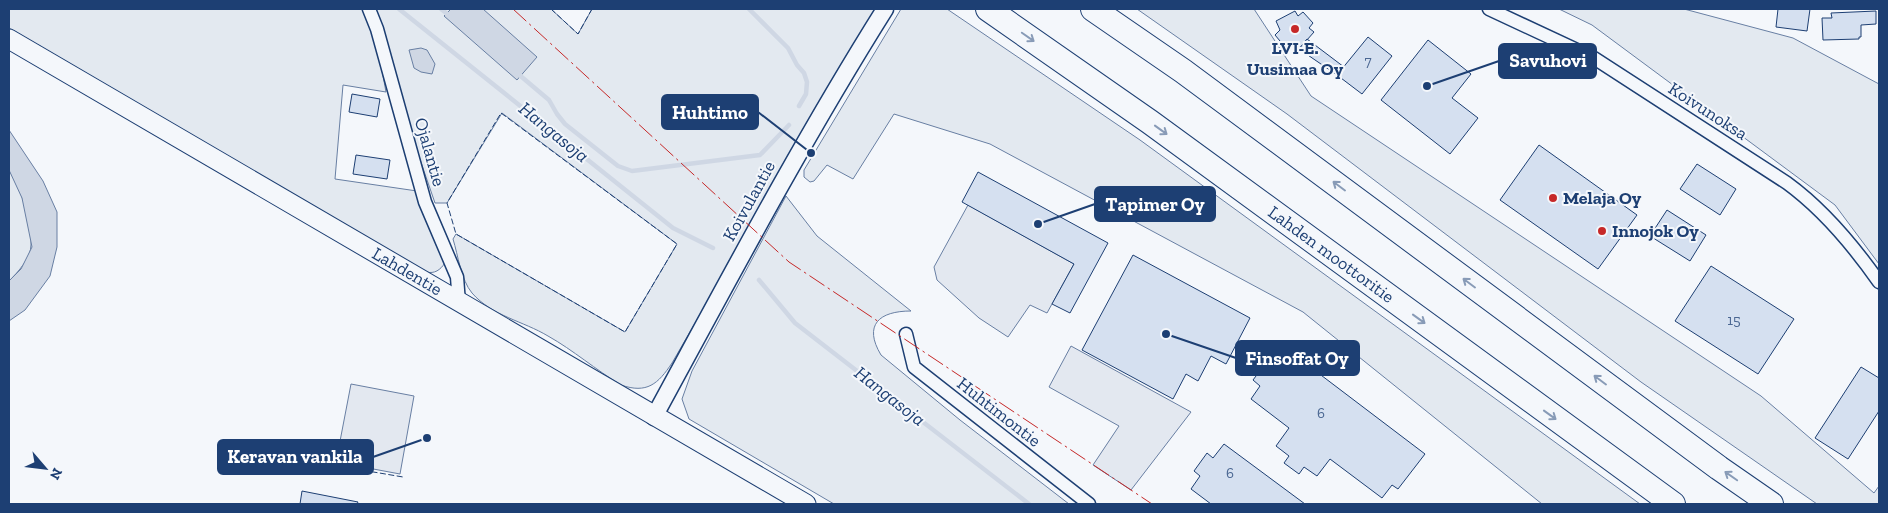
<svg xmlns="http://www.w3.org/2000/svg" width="1888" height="513" font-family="'Zilla Slab',serif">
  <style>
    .green { fill: #e3e9f0; stroke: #687fa3 }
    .parking { fill: #e3e8f0; stroke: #687fa3 }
    .water { fill: #cfd7e4; stroke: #687fa3 }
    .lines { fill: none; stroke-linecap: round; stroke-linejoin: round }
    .stream { stroke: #cfd7e4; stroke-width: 4.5 }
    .building { fill: #d5e0f0; stroke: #1d3f73 }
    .minor-casing { stroke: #1d3f73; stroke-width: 15 }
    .tertiary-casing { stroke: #1d3f73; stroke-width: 19 }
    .secondary-casing { stroke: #1d3f73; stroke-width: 21 }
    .motorway-casing { stroke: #1d3f73; stroke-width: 26 }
    .minor { stroke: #f4f7fb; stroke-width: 12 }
    .tertiary { stroke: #f4f7fb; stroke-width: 16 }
    .secondary { stroke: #f4f7fb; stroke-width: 19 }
    .motorway { stroke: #f4f7fb; stroke-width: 24 }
    .fence { stroke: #1d3f73; stroke-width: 1; stroke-dasharray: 6 2.5; stroke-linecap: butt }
    .power { stroke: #c62828; stroke-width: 1; stroke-dasharray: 18 4 2.5 4; stroke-linecap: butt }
    .oneway { stroke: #889bb7 }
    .poi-dot { fill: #c62828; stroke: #f4f7fb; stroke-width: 2 }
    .labels { text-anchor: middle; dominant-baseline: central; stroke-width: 4; stroke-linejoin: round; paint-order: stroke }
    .number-label { font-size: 15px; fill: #4b6792 }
    .poi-label { font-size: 18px; font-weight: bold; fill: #1d3f73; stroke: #f4f7fb; text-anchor: start }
    .street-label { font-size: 18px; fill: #1d3f73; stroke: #f4f7fb }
    .water-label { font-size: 19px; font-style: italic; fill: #1d3f73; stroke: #f4f7fb }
    .leader { fill: none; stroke: #1d3f73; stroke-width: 2 }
    .callout-dot { fill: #1d3f73; stroke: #f4f7fb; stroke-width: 2 }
    .callout { fill: #1d3f73; stroke: #1d3f73; stroke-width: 2 }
    .callout-label { font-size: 19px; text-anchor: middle; font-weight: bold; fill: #fff }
  </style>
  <rect width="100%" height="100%" fill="#f4f7fb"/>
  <g class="green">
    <path d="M9,9H364L377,43L386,92L343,85L335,179L417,191L445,263C440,270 435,274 426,272L9,28Z"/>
    <path d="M374,9H551L578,34L592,9H877L672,363C658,384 647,394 621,385C596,370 573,350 548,336C523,321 492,316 472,293C461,280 458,255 453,239L456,234L625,332L677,244L502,113L447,203H435L406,119Z"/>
    <polygon points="901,9 947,9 1140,140 1640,504 1542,504 1303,312 990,144 894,114 853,179 827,165 814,181 810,182 804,177 804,170"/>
    <polygon points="1137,9 1254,9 1311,96 1761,396 1874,493 1879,486 1879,504 1817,504 1641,382 1287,114"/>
    <polygon points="1559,9 1684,9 1793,38 1879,84 1879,264 1835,205 1592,25"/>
    <path d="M9,170C21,188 32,223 31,245C31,258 18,272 9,281Z"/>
    <path d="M786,196L817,236L911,311C879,311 863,325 881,355L960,420L1069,504H834L689,419L682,399L692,371Z"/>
  </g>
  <g class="parking">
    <polygon points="968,205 1074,264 1047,313 1030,305 1008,337 979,318 937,280 934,267"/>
    <polygon points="1071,346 1191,412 1131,490 1093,465 1119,426 1049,387"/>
    <polygon points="351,384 414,396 400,474 336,462"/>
  </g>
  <g class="water">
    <polygon points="451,9 483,9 537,57 517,80 444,16"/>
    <polygon points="421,48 427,50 435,64 432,74 421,72 414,68 409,50"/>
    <polygon points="9,130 43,181 57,212 57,247 50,276 25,310 9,321 9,281 21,269 32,247 22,198 9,170"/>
  </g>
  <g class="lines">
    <g class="stream">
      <polyline points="399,9 673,228 713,248"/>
      <polyline points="441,9 450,16"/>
      <polyline points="749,9 788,48 797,65 804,73 807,82 806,94 799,106"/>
      <polyline points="517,73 549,100 557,114 565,124 618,166 632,171 760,155 789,125"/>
      <polyline points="759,280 795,323 1029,504"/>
    </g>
  </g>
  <g class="building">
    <polygon points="1778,9 1810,9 1807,31 1776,27"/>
    <polygon points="1295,11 1298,16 1303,12 1313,23 1309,28 1314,32 1299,49 1290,42 1285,47 1275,35 1280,30 1276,21"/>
    <polygon points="1876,11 1876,24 1861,25 1861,37 1859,37 1859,39 1823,40 1822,18 1832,18 1831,13"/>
    <polygon points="1368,37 1392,56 1362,94 1337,75"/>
    <polygon points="1307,39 1344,67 1337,75 1299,49"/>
    <polygon points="1428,40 1471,74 1452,98 1478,118 1450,154 1381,100"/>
    <polygon points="352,94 380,99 377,117 349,112"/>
    <polygon points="1539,145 1637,215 1598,269 1500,200"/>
    <polygon points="356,155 390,160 387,179 353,174"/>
    <polygon points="1697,164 1736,189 1720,215 1680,189"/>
    <polygon points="978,172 1108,243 1070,313 1052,304 1074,264 962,202"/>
    <polygon points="1667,210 1706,235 1690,261 1650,236"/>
    <polygon points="1133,255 1250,318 1226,364 1211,356 1198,381 1186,374 1173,399 1082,350"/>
    <polygon points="1711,266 1794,319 1758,374 1675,321"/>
    <polygon points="1280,344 1425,454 1398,489 1392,485 1382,498 1330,459 1317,476 1304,467 1299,474 1284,463 1289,456 1276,446 1289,428 1251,399 1260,386 1253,380"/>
    <polygon points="1861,367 1879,378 1879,411 1848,459 1815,438"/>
    <polygon points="1224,444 1305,504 1211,504 1191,489 1200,476 1194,471 1207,453 1213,458"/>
    <polygon points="302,491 358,502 357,504 300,504"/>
  </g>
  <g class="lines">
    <defs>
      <g id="minor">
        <polyline points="369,9 377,29 425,202 457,277 459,303"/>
        <path d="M1489,9L1594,58L1787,183C1824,210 1853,245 1879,282"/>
        <polyline points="906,334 914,367 1089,504"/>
      </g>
      <path id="tertiary" d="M654,417C729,279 802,141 885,9"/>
      <g id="secondary">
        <path id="s1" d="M9,39L806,504"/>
      </g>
      <g id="motorway">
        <path id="s2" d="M988,9L1150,122L1673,504"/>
        <polyline points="1093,9 1183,71 1719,468 1771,504"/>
      </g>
    </defs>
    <use href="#minor" class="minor-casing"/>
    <use href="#tertiary" class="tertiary-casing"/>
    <use href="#secondary" class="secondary-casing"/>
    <use href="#motorway" class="motorway-casing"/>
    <use href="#minor" class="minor"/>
    <use href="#tertiary" class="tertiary"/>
    <use href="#secondary" class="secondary"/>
    <use href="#motorway" class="motorway"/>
    <g class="fence">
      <polyline points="551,9 578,34 592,9"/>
      <polygon points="501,113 677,244 625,332 456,234 447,203"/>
      <polyline points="338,466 403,477"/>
    </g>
    <polyline class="power" points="513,9 789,262 1152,504"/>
  </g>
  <defs><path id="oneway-shaft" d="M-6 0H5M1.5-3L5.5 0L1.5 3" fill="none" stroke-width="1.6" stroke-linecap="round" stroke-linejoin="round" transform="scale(1.25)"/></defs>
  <g class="oneway">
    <use href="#oneway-shaft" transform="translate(1028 37) rotate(35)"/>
    <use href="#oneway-shaft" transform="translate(1161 130) rotate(36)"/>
    <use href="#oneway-shaft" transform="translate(1339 186) rotate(-143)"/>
    <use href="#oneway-shaft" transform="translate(1469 283) rotate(-143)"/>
    <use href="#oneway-shaft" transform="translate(1419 319) rotate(36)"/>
    <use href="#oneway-shaft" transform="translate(1600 380) rotate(-143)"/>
    <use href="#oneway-shaft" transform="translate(1550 415) rotate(36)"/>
    <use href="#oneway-shaft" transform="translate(1731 476) rotate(-145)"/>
  </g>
  <g class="poi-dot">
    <circle cx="1295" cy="29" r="5"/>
    <circle cx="1553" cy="198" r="5"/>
    <circle cx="1602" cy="231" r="5"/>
  </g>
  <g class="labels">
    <g class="number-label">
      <text x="1368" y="61">7</text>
      <text x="1734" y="320">15</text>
      <text x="1321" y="413">6</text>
      <text x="1230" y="473">6</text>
    </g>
    <g class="poi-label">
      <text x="1295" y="48" text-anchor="middle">LVI-E.<tspan x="1295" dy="21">Uusimaa Oy</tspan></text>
      <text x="1563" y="198">Melaja Oy</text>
      <text x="1612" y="231">Innojok Oy</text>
    </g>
    <g class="street-label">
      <text transform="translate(1708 111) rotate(33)">Koivunoksa</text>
      <text transform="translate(430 152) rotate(74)">Ojalantie</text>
      <text transform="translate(749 201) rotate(-61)">Koivulantie</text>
      <text stroke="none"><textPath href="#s2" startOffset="422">Lahden moottoritie</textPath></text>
      <text stroke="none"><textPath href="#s1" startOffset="461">Lahdentie</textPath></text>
      <text transform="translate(999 412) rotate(38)">Huhtimontie</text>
    </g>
    <g class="water-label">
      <text transform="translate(554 132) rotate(39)">Hangasoja</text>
      <text transform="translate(890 396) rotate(38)">Hangasoja</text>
    </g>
  </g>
  <path class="leader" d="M1427 86L1499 61M811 153L758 112M1038 224L1095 204M1166 334L1236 358M427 438L373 457"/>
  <g class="callout-dot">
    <circle cx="1427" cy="86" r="5"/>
    <circle cx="811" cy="153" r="5"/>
    <circle cx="1038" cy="224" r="5"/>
    <circle cx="1166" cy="334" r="5"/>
    <circle cx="427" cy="438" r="5"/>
  </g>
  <g class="callout">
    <rect x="1499" y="44" width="97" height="34" rx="5"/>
    <rect x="662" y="95" width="96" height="34" rx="5"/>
    <rect x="1095" y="187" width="120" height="34" rx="5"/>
    <rect x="1236" y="341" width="123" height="34" rx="5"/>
    <rect x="218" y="440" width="155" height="34" rx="5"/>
  </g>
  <g class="callout-label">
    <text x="1548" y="67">Savuhovi</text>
    <text x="710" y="119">Huhtimo</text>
    <text x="1155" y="211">Tapimer Oy</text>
    <text x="1297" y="365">Finsoffat Oy</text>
    <text x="295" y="463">Keravan vankila</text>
  </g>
  <rect width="1888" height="513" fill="none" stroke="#1d3f73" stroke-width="20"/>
  <g transform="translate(45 468) rotate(118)" stroke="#f4f7fb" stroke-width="4" paint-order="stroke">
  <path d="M0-4L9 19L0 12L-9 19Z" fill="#1d3f73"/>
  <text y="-8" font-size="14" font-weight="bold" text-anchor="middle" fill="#1d3f73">N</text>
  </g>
</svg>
